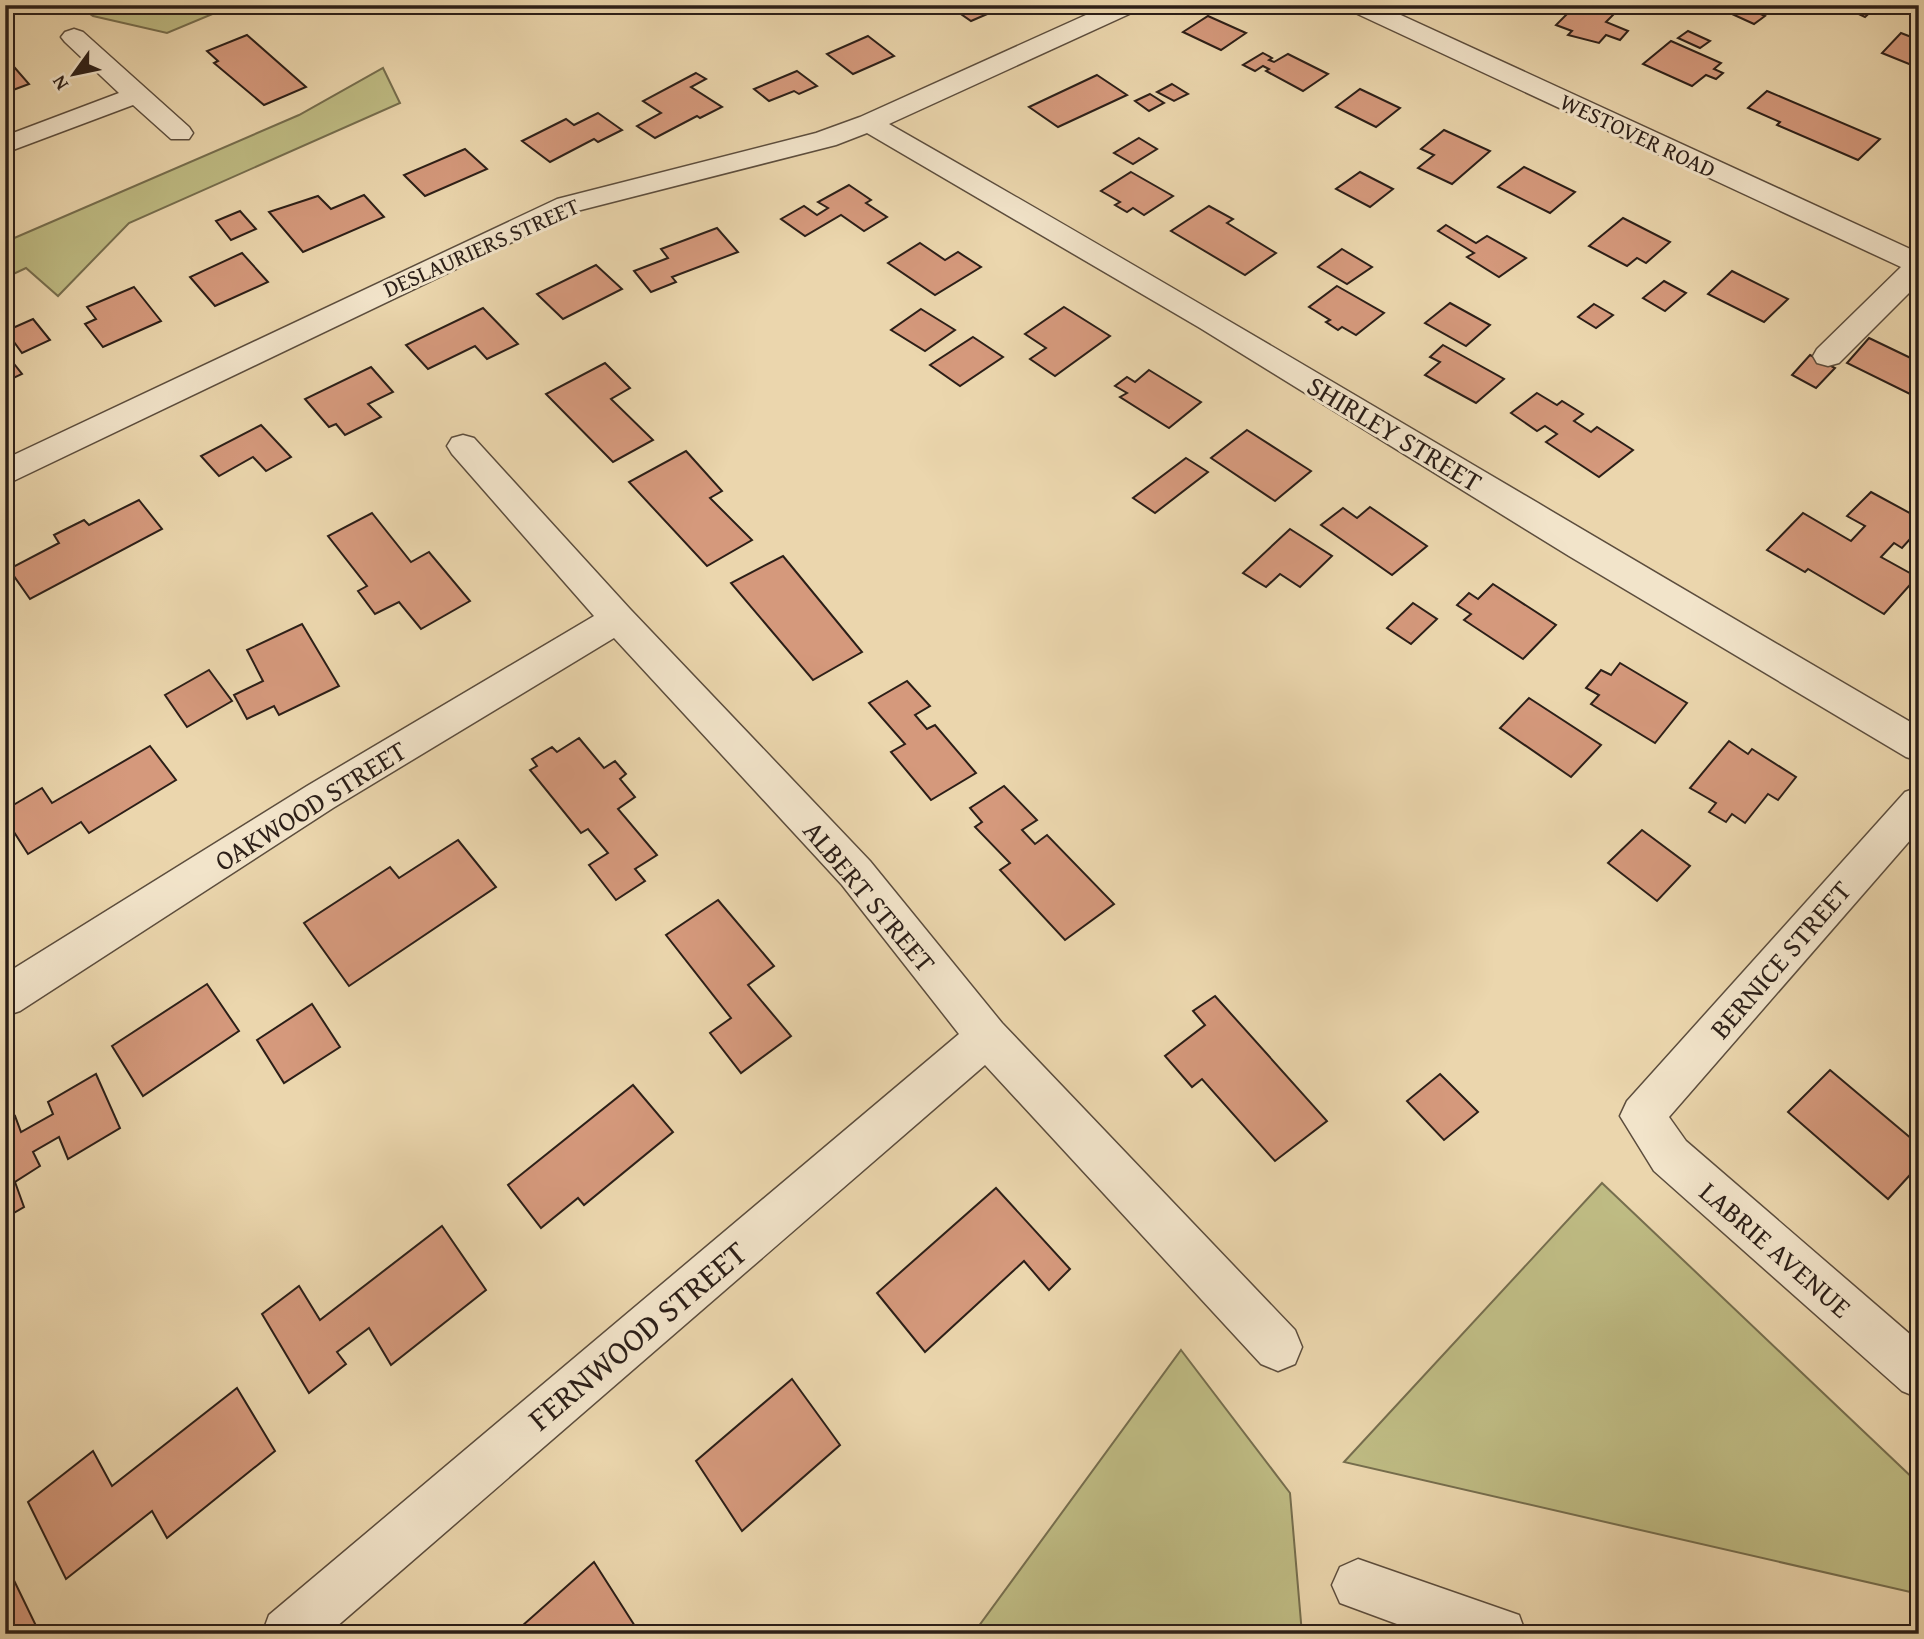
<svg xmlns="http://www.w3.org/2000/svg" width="1924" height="1639" font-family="'Gentium Book Plus',serif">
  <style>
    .green { fill: #bfbc84; stroke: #766e4e; stroke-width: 2 }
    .building { fill: #d5997c; stroke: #2c1f18; stroke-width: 2 }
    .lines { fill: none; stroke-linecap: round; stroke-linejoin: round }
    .minor-casing { stroke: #5c4d3d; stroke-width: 3 }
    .minor { fill: #f2e4ca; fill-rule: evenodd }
    .labels { text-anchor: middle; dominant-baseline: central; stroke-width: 6; stroke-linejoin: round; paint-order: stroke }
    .far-street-label { font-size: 23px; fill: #2c1f18; stroke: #f2e4ca }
    .street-label { font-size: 28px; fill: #2c1f18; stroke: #f2e4ca }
    .near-street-label { font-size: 33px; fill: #2c1f18; stroke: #f2e4ca }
  </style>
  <rect width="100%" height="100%" fill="#ebd6ad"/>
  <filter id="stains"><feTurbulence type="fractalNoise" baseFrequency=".00286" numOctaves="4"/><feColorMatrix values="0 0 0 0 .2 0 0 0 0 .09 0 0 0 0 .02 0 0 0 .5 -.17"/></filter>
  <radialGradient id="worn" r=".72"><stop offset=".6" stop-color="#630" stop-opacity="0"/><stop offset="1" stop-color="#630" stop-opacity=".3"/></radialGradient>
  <g class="green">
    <polygon points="77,5 234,5 167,33 93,16"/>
    <polygon points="383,68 400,103 129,223 58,296 26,268 5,278 5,242 299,115"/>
    <polygon points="1602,1183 1919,1484 1919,1594 1344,1462"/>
    <polygon points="1181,1350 1290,1493 1302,1634 973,1634"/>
  </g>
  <g class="building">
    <polygon points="948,5 1008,5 971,21"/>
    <polygon points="1583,5 1594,5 1615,13 1606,22 1628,31 1620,40 1606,35 1599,43 1568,35 1572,31 1556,25 1572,9 1577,11"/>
    <polygon points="1840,5 1878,5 1865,17"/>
    <polygon points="1743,6 1765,16 1754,24 1732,14"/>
    <polygon points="1208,16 1246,33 1221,50 1183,32"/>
    <polygon points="1688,31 1710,41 1700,48 1678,38"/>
    <polygon points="1901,33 1919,40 1919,68 1882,53"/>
    <polygon points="247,35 306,87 264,105 214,63 218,61 207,51"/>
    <polygon points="868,36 894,56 853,74 827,54"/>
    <polygon points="1671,41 1721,63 1714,69 1723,73 1716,79 1706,75 1692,86 1643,64"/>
    <polygon points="1263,53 1272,58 1269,60 1274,62 1288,54 1328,74 1303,91 1266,71 1269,69 1263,66 1255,71 1243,65"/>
    <polygon points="8,60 29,84 5,93 5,61"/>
    <polygon points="797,71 817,86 799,94 794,91 769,101 754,89"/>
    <polygon points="696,73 706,79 691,87 722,107 700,118 697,116 655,138 637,126 661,113 643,101"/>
    <polygon points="1097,75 1127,95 1058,127 1029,107"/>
    <polygon points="1172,84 1188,94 1174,101 1157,92"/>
    <polygon points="1360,89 1400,108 1376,127 1336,107"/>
    <polygon points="1767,91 1880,139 1858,160 1777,125 1780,122 1748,108"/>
    <polygon points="1150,94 1164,103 1149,111 1135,101"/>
    <polygon points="598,113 622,130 598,142 594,139 550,162 522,141 566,119 574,125"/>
    <polygon points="1444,130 1490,151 1452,184 1418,168 1434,155 1421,149"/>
    <polygon points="1139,138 1157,149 1133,164 1114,153"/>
    <polygon points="465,149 487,169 425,196 404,175"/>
    <polygon points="1524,167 1575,192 1550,213 1498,187"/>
    <polygon points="1131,172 1173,196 1144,215 1133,208 1127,212 1115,205 1120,202 1101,191"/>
    <polygon points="1360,172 1393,189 1370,207 1336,189"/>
    <polygon points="849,185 871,200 866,203 887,217 864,231 841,215 805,236 781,219 804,206 817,215 828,208 818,202"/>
    <polygon points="364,195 384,217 303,252 269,212 318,196 331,209"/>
    <polygon points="1209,206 1233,219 1227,223 1276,253 1245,275 1171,231"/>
    <polygon points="240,211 256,229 231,240 216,221"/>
    <polygon points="1623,218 1670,242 1646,263 1637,258 1627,266 1589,246"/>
    <polygon points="1446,225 1476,243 1487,236 1526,258 1499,277 1467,257 1474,253 1438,231"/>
    <polygon points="717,228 738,252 672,277 676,282 651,292 634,271 668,258 661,249"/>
    <polygon points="920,243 945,260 958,252 981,267 935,295 888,263"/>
    <polygon points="1342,249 1372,267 1347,284 1318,267"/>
    <polygon points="242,253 268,282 215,306 190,277"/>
    <polygon points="596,265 622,289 563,319 537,294"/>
    <polygon points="1732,271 1788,299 1764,322 1708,294"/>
    <polygon points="1664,281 1686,293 1665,311 1643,298"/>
    <polygon points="1337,286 1384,313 1356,335 1342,327 1338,330 1326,322 1330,320 1309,307"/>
    <polygon points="134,287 161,321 103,347 85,324 96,319 87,307"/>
    <polygon points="1450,303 1490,325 1466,346 1425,323"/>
    <polygon points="1594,304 1613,315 1596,328 1578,317"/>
    <polygon points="1064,307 1110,336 1055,376 1030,359 1046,348 1025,334"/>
    <polygon points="483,308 518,344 487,359 475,346 428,369 406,345"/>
    <polygon points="921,309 955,330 925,351 891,330"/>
    <polygon points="33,319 50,340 22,353 6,331"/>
    <polygon points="973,337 1003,357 960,386 930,365"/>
    <polygon points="1869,338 1919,362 1919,385 1910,394 1847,363"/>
    <polygon points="1443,345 1504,379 1476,403 1425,375 1440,362 1430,357"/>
    <polygon points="1810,355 1835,368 1816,388 1792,375"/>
    <polygon points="11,360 22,374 5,382 5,363"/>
    <polygon points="605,363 630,388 611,399 653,440 613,462 546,394"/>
    <polygon points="371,367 393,392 368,404 381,417 345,435 336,424 329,427 305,399"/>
    <polygon points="1149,370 1201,402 1169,428 1120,397 1127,393 1115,386 1127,377 1135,382"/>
    <polygon points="1537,393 1557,405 1562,401 1583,414 1574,421 1591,432 1597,427 1633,450 1599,477 1546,442 1557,434 1545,426 1537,431 1511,413"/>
    <polygon points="261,425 291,457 266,471 253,457 219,476 201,456"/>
    <polygon points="1247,430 1311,471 1275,501 1211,458"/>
    <polygon points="686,451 722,491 710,498 752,540 707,566 629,482"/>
    <polygon points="1186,458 1208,472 1155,513 1133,498"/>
    <polygon points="1871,492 1919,518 1919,529 1902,548 1894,543 1881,557 1917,577 1884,614 1808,569 1805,572 1767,550 1803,513 1851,541 1865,526 1847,516"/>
    <polygon points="139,500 162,529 30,599 9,569 59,543 54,535 84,520 89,525"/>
    <polygon points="1370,507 1427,546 1392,575 1321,525 1343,508 1357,518"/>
    <polygon points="372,513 411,562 429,552 470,601 421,629 399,602 375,614 358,591 367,586 328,536"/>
    <polygon points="1290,529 1332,556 1300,587 1280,574 1266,587 1243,573"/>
    <polygon points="783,556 862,652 813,680 731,583"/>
    <polygon points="1493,584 1556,625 1523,659 1464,620 1471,614 1457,605 1469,593 1478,599"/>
    <polygon points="1413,603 1437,619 1411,644 1387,628"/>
    <polygon points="302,624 339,686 279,715 274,706 247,719 234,695 263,681 247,650"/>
    <polygon points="1620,663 1687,703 1655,743 1591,704 1599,695 1586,688 1601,670 1611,675"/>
    <polygon points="209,670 232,701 187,727 165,695"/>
    <polygon points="907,681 930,706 915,715 927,729 935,725 976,773 931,800 891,752 905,744 869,703"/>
    <polygon points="1529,698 1601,745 1571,777 1500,728"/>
    <polygon points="579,738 604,768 615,761 626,774 620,779 635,797 618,809 657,855 635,869 645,881 616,900 589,865 608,853 588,829 581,833 530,770 537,766 532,759 552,747 557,752"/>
    <polygon points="1729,741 1748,754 1752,749 1796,777 1778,800 1768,794 1745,823 1732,814 1726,822 1709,812 1716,803 1690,788"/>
    <polygon points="150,746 176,780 89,833 81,822 28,854 5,818 5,810 42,788 52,803"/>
    <polygon points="1004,786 1037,820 1022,830 1035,844 1047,835 1114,904 1065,940 1000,870 1010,863 975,827 982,822 970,808"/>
    <polygon points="1642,830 1690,866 1657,901 1608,863"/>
    <polygon points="458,840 496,887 349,986 304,923 390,867 399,878"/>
    <polygon points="718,900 774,966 748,985 791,1036 741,1073 710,1033 731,1018 666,935"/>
    <polygon points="207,984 239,1031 143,1096 112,1046"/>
    <polygon points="1215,996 1327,1121 1275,1161 1202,1079 1192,1087 1165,1056 1205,1025 1193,1011"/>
    <polygon points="312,1004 340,1047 284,1083 257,1040"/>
    <polygon points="1830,1070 1919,1145 1919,1165 1888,1199 1788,1112"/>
    <polygon points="96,1074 120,1128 68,1159 59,1137 33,1152 40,1166 15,1182 24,1207 5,1218 5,1121 15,1116 21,1132 53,1114 48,1102"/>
    <polygon points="1440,1074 1478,1112 1444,1140 1407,1101"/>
    <polygon points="633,1085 673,1132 584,1205 578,1198 541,1228 508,1185"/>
    <polygon points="996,1188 1070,1269 1049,1290 1024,1261 925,1352 877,1293"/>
    <polygon points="442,1226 486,1290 391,1365 369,1328 337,1352 346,1364 309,1393 262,1314 299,1286 320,1320"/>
    <polygon points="792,1379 840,1445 742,1531 696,1461"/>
    <polygon points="237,1388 275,1451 167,1538 152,1511 66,1579 28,1502 93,1451 112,1486"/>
    <polygon points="594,1562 640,1634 513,1634"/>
    <polygon points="7,1566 40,1634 5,1634"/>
  </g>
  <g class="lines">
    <defs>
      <g id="minor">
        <path d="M1108,5H1141L1138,10L889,124C1235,321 1575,527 1919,727V761L1906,757L1569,556L1200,328L867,133L836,145L577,211L5,485V459L557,199L816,133L860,117Z"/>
        <polygon points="1346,5 1379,5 1919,253 1919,283 1839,363 1828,366 1817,363 1813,356 1817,349 1901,267 1349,10"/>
        <polygon points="74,29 83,32 189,127 193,133 189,139 171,139 133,105 5,153 5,136 119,93 65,42 61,37 65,32"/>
        <polygon points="463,435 474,438 630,609 870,861 1002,1023 1295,1330 1302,1347 1295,1364 1278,1371 1261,1364 985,1065 328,1634 262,1634 269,1615 959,1034 842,885 614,638 333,808 20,1011 5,1016 5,974 307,786 594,616 452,454 447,446 452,438"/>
        <polygon points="1919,787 1919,830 1669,1117 1686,1141 1919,1342 1919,1398 1902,1391 1654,1171 1620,1116 1627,1101 1905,792"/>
        <polygon points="1358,1559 1519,1615 1526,1634 1424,1634 1340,1603 1332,1585 1340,1567"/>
      </g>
    </defs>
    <use href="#minor" class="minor-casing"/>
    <use href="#minor" class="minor"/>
  </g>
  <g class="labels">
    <g class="far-street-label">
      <text transform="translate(1638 135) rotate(25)">WESTOVER ROAD</text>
      <text transform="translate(481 247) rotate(-24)">DESLAURIERS STREET</text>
    </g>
    <g class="street-label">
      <text transform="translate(1395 433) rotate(31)">SHIRLEY STREET</text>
      <text transform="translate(310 805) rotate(-32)">OAKWOOD STREET</text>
      <text transform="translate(870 896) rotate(50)">ALBERT STREET</text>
      <text transform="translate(1780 959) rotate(-49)">BERNICE STREET</text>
      <text transform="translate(1776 1249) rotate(41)">LABRIE AVENUE</text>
    </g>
    <g class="near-street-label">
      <text transform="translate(637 1335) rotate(-40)">FERNWOOD STREET</text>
    </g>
  </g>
  <rect width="1924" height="1639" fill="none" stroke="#ebd6ad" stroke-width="28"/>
  <rect x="7" y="7" width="1910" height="1625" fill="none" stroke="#2c1f18" stroke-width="3.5"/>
  <rect x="14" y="14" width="1896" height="1611" fill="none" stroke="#2c1f18" stroke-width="2"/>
  <g transform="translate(74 74) rotate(237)" stroke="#f2e4ca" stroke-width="5" paint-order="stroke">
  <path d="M0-5L12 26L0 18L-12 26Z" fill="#2c1f18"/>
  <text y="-10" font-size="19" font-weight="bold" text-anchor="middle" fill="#2c1f18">N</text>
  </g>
  <rect width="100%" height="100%" filter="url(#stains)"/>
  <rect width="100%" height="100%" fill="url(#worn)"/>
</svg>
